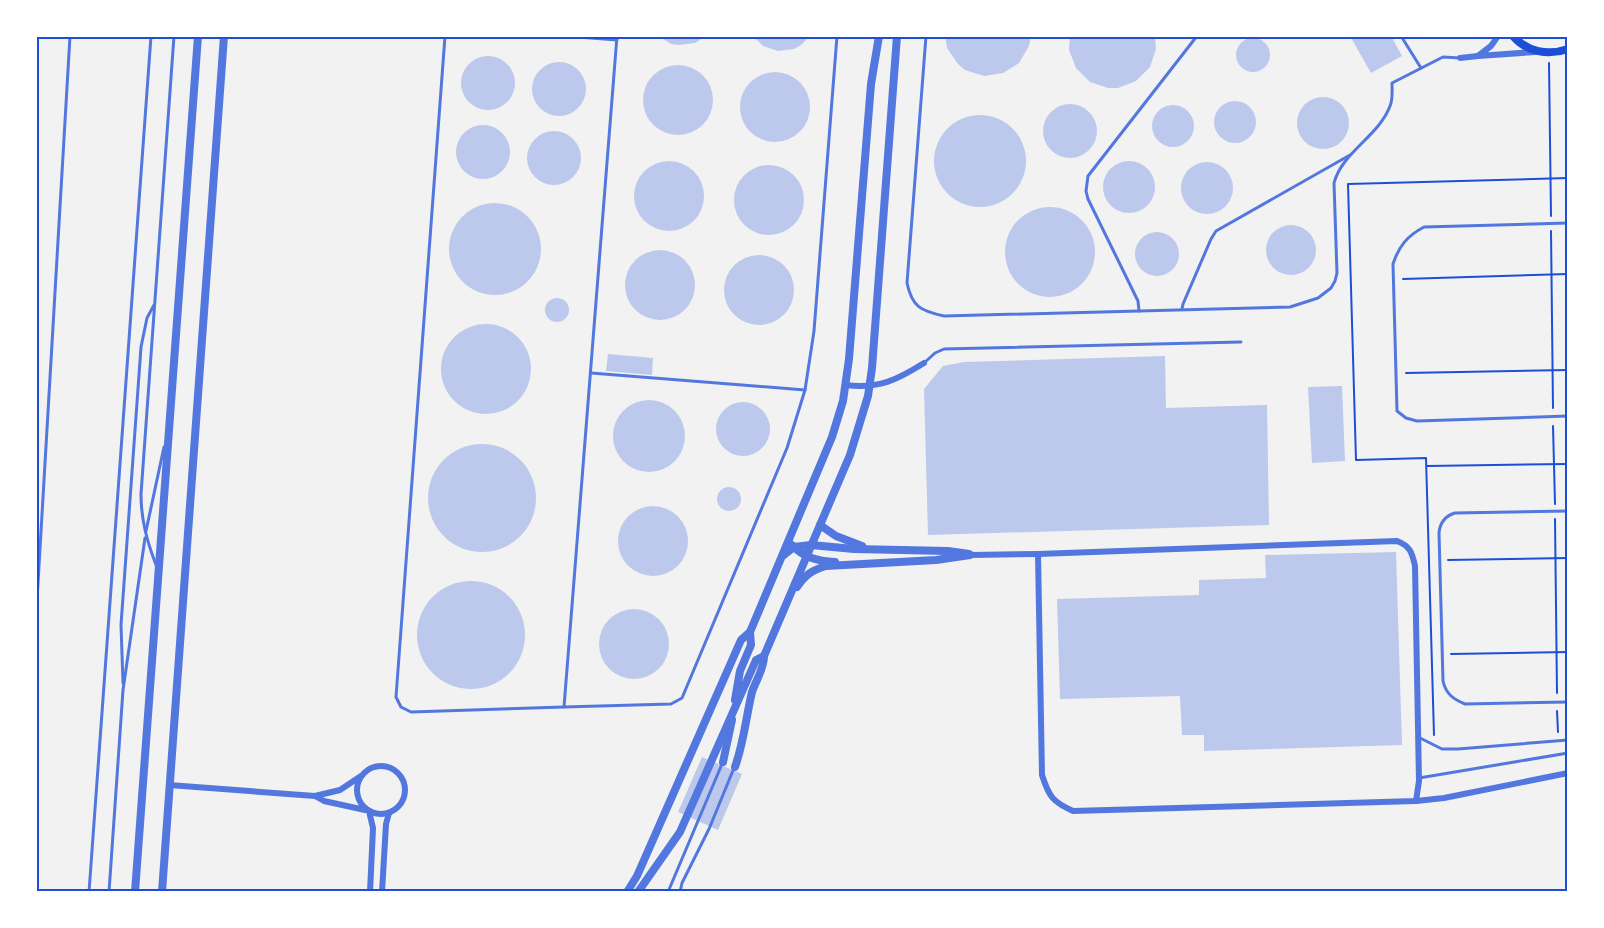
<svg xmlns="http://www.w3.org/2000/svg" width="1604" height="928" font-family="'Space Grotesk',sans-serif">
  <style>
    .building { fill: #bdc9ec }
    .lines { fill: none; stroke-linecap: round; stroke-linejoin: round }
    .path { stroke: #1d4ed8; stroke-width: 2 }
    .service { stroke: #5277de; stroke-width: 3 }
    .minor { stroke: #5277de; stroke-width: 6 }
    .tertiary { stroke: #5277de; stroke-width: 8 }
    .secondary { stroke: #1d4ed8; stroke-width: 8 }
    .neatline { fill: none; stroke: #1d4ed8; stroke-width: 2 }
  </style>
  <rect width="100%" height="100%" fill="#f2f2f2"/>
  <g class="building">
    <polygon points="659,36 706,36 695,43 679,45 671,44"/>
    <polygon points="753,36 810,36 801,45 794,49 778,51 763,46"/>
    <polygon points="945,36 1031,36 1029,46 1019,63 1003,73 984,76 965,70 958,64 947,48"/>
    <polygon points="1070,36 1155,36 1156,49 1150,67 1136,81 1118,88 1108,88 1090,82 1076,68 1069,50"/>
    <polygon points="1350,36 1391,36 1402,56 1371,73"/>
    <circle cx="1253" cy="55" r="17"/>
    <circle cx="488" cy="83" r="27"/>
    <circle cx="559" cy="89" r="27"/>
    <circle cx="678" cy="100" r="35"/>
    <circle cx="775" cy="107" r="35"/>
    <circle cx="1323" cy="123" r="26"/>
    <circle cx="1235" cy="122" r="21"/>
    <circle cx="1070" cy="131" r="27"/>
    <circle cx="1173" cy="126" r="21"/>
    <circle cx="980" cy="161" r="46"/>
    <circle cx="483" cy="152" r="27"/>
    <circle cx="554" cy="158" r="27"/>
    <circle cx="1129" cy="187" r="26"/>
    <circle cx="669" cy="196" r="35"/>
    <circle cx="1207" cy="188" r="26"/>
    <circle cx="769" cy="200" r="35"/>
    <circle cx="495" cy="249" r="46"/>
    <circle cx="1050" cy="252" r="45"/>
    <circle cx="1291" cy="250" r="25"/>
    <circle cx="1157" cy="254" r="22"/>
    <circle cx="660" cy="285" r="35"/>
    <circle cx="759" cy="290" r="35"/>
    <circle cx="557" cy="310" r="12"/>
    <circle cx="486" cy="369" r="45"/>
    <polygon points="608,354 653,358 652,375 606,371"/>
    <polygon points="1165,356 1166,408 1267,405 1269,525 928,535 924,389 943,366 964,362"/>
    <polygon points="1342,386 1345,461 1312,463 1308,387"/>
    <circle cx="649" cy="436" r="36"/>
    <circle cx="743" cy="429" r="27"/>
    <circle cx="482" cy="498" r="54"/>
    <circle cx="729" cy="499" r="12"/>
    <circle cx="653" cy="541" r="35"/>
    <polygon points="1396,552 1402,745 1204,751 1204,735 1182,735 1180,696 1060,699 1057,599 1199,595 1199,580 1266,578 1265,555"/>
    <circle cx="471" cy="635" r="54"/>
    <circle cx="634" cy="644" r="35"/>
    <polygon points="702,757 742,774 718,830 678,812"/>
  </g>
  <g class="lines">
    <g class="path">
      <polyline points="1549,63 1551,216"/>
      <polyline points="1551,231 1553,408"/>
      <polyline points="1403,279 1568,274"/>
      <polyline points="1406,373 1568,370"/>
      <polyline points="1553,426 1555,504"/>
      <polyline points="1427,466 1568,464"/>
      <polyline points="1555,519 1557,693"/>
      <polyline points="1448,560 1568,558"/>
      <polyline points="1451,654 1568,652"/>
      <polyline points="1557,711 1558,732"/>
      <polyline points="1434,735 1426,458 1356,460 1348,184 1568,178"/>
    </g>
    <g class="service">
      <polyline points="445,36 396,697 401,707 411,712 564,707"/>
      <polyline points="565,36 617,40"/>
      <polyline points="617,36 564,707 671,704 682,698 787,448 805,390 814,331 837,36"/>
      <path d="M926,36L907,283C912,307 921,311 944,316L1290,307L1318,298L1331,288L1335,281L1337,273L1334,183C1342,152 1379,136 1390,106C1393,100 1392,90 1392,83L1443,57L1460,58"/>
      <polyline points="1401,36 1421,68"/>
      <path d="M1568,223L1424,227C1407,236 1399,246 1393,264L1397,411L1406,418L1417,421L1568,416"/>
      <polyline points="1182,309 1183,304 1211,239 1216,231 1350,155"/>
      <polyline points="1139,311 1138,301 1088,199 1086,191 1088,176 1197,36"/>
      <polyline points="924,363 935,353 944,349 1241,342"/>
      <polyline points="591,373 805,390"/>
      <path d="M1568,511L1455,513C1445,516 1440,522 1439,533L1443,681C1446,694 1453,699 1465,704L1568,702"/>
      <polyline points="146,531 164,447"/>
      <path d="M156,565C147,541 141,520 141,494L174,36"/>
      <polyline points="36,617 70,36"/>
      <polyline points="123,683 121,625 141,347 147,318 154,305"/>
      <polyline points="1420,738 1442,749 1458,749 1568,740"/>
      <polyline points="1419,778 1568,753"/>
      <polyline points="89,892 151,36"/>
      <polyline points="109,892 123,690 145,538"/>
      <polyline points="668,892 722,764"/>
      <polyline points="680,892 682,883 709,829 734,768"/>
    </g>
    <g class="minor">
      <polyline points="1498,36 1491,46 1478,56 1535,52"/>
      <polyline points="1460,58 1478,56"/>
      <path d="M846,385C879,389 897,380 924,363"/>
      <path d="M1038,554L1042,775C1049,797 1053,802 1073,811L1416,801L1444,798L1568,773"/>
      <path d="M970,555L1038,554L1397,541C1410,546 1412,552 1415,566L1419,781L1416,801"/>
      <circle cx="381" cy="790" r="24"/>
      <polyline points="169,785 315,796 340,790 361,776"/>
      <polyline points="315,796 324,801 365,810"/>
      <polyline points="369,811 373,828 370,892"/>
      <polyline points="382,892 386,824 389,813"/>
    </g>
    <g class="tertiary">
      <polyline points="820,525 836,536 862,546"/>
      <path d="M792,545C804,558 818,561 835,562"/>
      <polyline points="784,555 794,547 811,545 854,549 948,551 969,554"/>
      <path d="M797,587C805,575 812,570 826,566L936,560L970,555"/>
      <polyline points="735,700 740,671 751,645 750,632"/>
      <polyline points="723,762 732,720"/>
      <path d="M735,767C744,742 746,717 752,692C756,680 764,669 764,656L850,455L868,396L872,368L897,36"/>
      <polyline points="135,892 198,36"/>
      <polyline points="162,892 224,36"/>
      <polyline points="627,892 637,876 741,640 750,632 832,437 843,401 849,359 871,84 879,36"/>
      <polyline points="638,892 680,832 756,660 764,656"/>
    </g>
    <path class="secondary" d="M1513,36C1527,52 1548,56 1568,49"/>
  </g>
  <rect width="1604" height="928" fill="none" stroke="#ffffff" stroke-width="75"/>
  <rect x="38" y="38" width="1528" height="852" class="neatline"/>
</svg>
